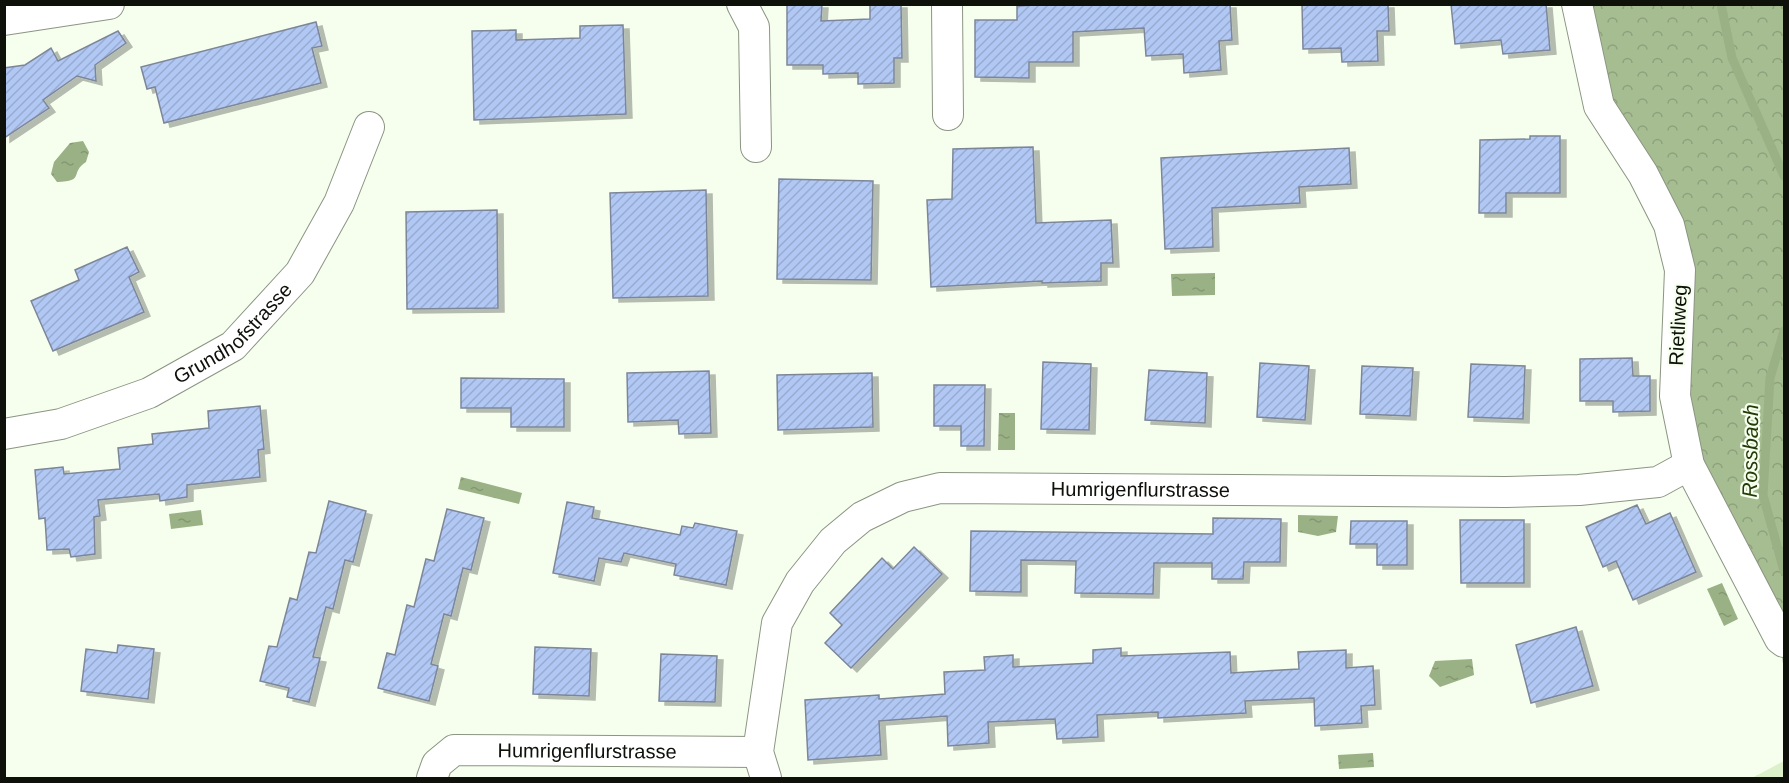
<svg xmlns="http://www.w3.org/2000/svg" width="1789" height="783" font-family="Arial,sans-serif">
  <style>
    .grass { fill: url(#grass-tufts) }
    .forest { fill: url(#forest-crowns) }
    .water { fill: url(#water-ripples) }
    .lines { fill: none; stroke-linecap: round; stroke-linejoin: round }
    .stream { stroke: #9ab185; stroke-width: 9 }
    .building { fill: url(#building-hatch); stroke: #7d8699; stroke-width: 1.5; filter: url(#shadow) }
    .minor-casing { stroke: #8b9582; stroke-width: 32 }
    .minor { stroke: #fff; stroke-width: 30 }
    .labels { text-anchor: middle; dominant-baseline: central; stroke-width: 4.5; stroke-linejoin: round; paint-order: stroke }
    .street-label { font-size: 20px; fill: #0d110a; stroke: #f6ffee }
    .water-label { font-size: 21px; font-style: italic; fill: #253a09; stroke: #f6ffee }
  </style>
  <defs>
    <pattern id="grass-tufts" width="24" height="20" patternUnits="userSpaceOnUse" patternTransform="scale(1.5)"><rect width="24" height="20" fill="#dcf1c9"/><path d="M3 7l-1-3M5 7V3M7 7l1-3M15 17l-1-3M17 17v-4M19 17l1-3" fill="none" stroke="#bcceab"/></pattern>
    <pattern id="forest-crowns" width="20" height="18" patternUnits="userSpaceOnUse" patternTransform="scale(1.5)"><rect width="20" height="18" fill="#a6bd91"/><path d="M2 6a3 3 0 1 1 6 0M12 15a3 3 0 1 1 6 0" fill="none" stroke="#8ea17c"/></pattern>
    <pattern id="water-ripples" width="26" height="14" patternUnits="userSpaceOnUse" patternTransform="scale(1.5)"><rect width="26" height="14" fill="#9ab185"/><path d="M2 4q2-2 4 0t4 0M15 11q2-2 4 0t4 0" fill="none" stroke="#849772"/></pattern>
    <pattern id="building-hatch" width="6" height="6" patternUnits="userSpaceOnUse" patternTransform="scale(1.5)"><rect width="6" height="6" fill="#b2c8f4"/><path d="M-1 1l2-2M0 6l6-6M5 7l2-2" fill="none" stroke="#98abd0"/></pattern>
    <filter id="shadow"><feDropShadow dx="6" dy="4" stdDeviation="0" flood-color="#0004"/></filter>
  </defs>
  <rect width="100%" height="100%" fill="#f6ffee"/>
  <polygon class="grass" points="1784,761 1784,778 1752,778"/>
  <polygon class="forest" points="1577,5 1784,5 1784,672 1780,639 1689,465 1680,270 1599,106"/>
  <g class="water">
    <path d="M83,141L89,152L86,162C69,173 86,181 57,182L51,174L54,162L70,143Z"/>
    <polygon points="1215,273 1215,295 1172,296 1171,274"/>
    <polygon points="999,413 1015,413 1015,450 998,450"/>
    <polygon points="461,477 522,493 519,504 458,489"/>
    <polygon points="201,510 203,525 171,529 169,514"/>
    <polygon points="1298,515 1338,516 1336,532 1318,536 1298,532"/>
    <polygon points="1722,583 1738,619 1724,626 1707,589"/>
    <polygon points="1472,659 1474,675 1440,687 1429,676 1435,661"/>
    <polygon points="1373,753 1374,767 1339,769 1338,755"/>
  </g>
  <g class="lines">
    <g class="stream">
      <polyline points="1721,4 1732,58 1784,176"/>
      <polyline points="1784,331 1770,378 1763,495 1784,571"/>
    </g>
  </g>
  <g class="building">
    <polygon points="787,4 822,4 821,21 870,19 870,4 901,4 902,58 894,58 894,83 858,84 858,73 823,74 823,65 787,65"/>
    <polygon points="1053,4 1230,4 1232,40 1219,41 1221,70 1184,73 1183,54 1146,56 1144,28 1073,32 1073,62 1029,62 1029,78 975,77 975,20 1017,20 1017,6"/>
    <polygon points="1302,4 1388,4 1389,31 1377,31 1378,61 1342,62 1341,48 1303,49"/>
    <polygon points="1451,4 1546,4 1550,50 1503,54 1501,40 1455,44"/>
    <polygon points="316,22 322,46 312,48 321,83 164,123 155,87 147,89 141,67"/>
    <polygon points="623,25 626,114 474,120 472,31 516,30 516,40 580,38 580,26"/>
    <polygon points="118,31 126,43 95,65 96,81 77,76 43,100 49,108 4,138 4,68 25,65 51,48 58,61"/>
    <polygon points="1530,136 1560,136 1560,193 1506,193 1506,213 1479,213 1480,140 1530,139"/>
    <polygon points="1033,147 1036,223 1111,220 1113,263 1101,263 1101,281 1042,283 1042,281 931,287 927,200 952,199 953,149"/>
    <polygon points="1349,148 1351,184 1299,187 1300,203 1212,208 1213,247 1165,249 1161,158"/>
    <polygon points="779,179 873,181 871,280 777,279"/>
    <polygon points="706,190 708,296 613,298 610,193"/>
    <polygon points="497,210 498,308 407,309 406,212"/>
    <polygon points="127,247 139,272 129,277 144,312 53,351 31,301 79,280 75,270"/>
    <polygon points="1632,358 1633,376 1650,376 1650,411 1613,412 1613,401 1580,401 1580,359"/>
    <polygon points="1043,362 1091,364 1089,430 1041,429"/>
    <polygon points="1260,363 1309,366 1305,420 1257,417"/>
    <polygon points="1471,364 1525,366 1523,419 1468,417"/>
    <polygon points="1362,366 1413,368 1410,416 1360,414"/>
    <polygon points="1149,370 1207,373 1205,423 1145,420"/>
    <polygon points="709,371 711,433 679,434 678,420 628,422 627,373"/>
    <polygon points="872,373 873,427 778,430 777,375"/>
    <polygon points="461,378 564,379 564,427 511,427 511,408 461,408"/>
    <polygon points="934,385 985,385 984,446 961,446 961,426 934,426"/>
    <polygon points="260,406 264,449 258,450 260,477 187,485 187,497 160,501 159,494 98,500 100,516 94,517 95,554 71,557 69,549 47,550 45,518 39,519 35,470 63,467 64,474 120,469 118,448 153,444 152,434 209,428 208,411"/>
    <polygon points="329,501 366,511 353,562 345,560 333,609 326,607 313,657 320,658 309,702 287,697 289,688 260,681 269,646 277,647 290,598 297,600 309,552 316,553"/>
    <polygon points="567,502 594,507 592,518 680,535 682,526 693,528 695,523 737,531 726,585 674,575 676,564 624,553 621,562 599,558 594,581 553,573"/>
    <polygon points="1637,505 1646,524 1670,513 1696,572 1633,600 1616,561 1603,567 1586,527"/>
    <polygon points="447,509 484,518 471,570 463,568 451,616 444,614 431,664 438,666 429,701 378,688 387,653 395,655 407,605 414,607 426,559 434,561"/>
    <polygon points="1213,518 1281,519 1280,562 1244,562 1243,579 1212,579 1212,563 1154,563 1153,594 1075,593 1076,561 1021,560 1021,592 970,591 971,531 1213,534"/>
    <polygon points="1460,520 1524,520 1524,583 1461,583"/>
    <polygon points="1351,521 1407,521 1407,565 1377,565 1377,544 1350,544"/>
    <polygon points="914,547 942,574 851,668 825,643 842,625 830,613 882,558 893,569"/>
    <polygon points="1576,627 1593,686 1531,703 1516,645"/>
    <polygon points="118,645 154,649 148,699 81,691 86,649 117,653"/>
    <polygon points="535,647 591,649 589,696 533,694"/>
    <polygon points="1121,648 1121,656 1230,652 1231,673 1299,669 1298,652 1346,650 1346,668 1373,666 1375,705 1361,706 1362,723 1315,726 1314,698 1245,701 1246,713 1158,718 1158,712 1097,715 1098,737 1057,739 1055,719 988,722 989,743 948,746 947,716 879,721 881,755 808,760 805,700 879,695 879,699 945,694 944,672 985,670 984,657 1013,655 1013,667 1093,663 1093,650"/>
    <polygon points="661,654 717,656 715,702 659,701"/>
  </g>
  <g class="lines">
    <defs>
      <g id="minor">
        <polyline points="742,4 754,27 756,147"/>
        <polyline points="947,4 948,115"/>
        <polyline points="1577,4 1599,106 1643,174 1669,225 1680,270 1675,396 1689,465 1780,639 1784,642"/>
        <polyline points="4,20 109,4"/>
        <path id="s1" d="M4,434L61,424L149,393L233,346L300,273L339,203L369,127"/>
        <path id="s2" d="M432,778L437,764L454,750L758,752"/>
        <path id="s3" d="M766,778L758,752L777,623L800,582L833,541L862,517L903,497L940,488L1506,492L1579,490L1658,482L1689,465"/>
      </g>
    </defs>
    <use href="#minor" class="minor-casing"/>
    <use href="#minor" class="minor"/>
  </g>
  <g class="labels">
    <g class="street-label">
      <text transform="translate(1678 325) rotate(-87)">Rietliweg</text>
      <text stroke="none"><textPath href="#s1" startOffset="255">Grundhofstrasse</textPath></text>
      <text stroke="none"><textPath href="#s3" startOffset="579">Humrigenflurstrasse</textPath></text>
      <text stroke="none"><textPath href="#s2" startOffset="170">Humrigenflurstrasse</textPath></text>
    </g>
    <g class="water-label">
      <text transform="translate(1750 451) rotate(-89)">Rossbach</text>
    </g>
  </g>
  <rect width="1789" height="783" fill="none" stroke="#0d110a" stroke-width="12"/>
</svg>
